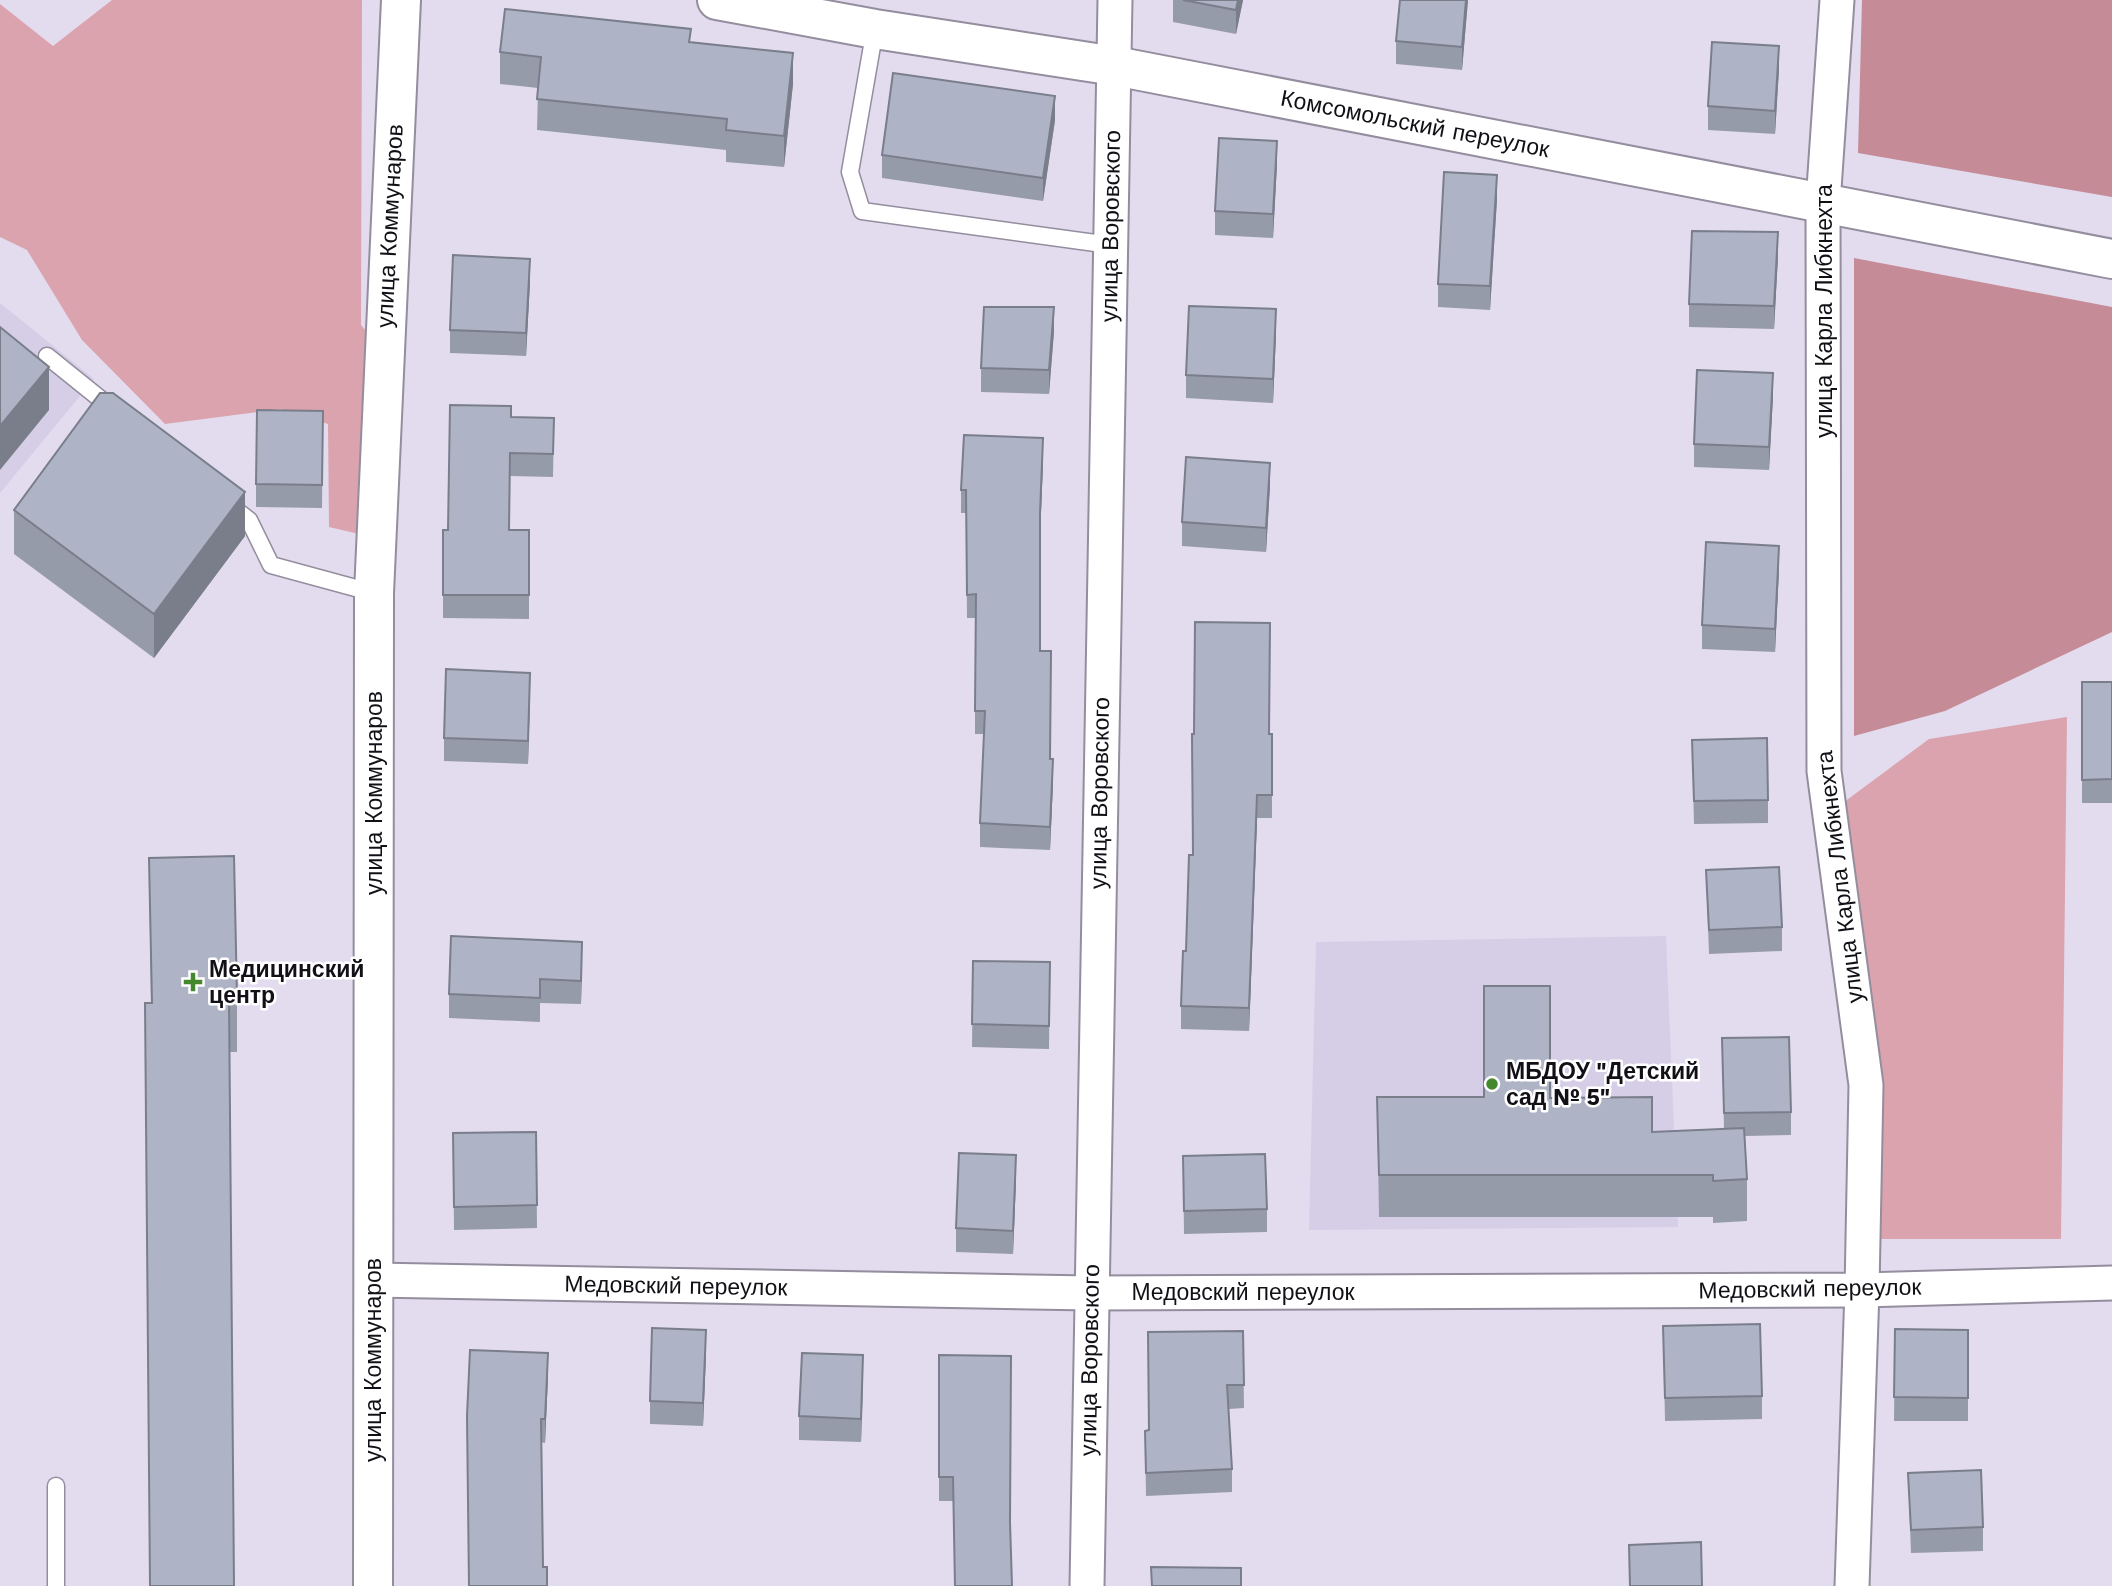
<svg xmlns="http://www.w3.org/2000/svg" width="2112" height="1586" font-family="'Work Sans',sans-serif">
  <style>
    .built { fill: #d6cee7 }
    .green { fill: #daa3ad }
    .forest { fill: #c58b96 }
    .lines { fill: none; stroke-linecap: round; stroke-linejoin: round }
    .lane-casing { stroke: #938d9e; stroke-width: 19 }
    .street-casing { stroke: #938d9e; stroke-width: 37 }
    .secondary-casing { stroke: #938d9e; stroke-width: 42 }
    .lane { stroke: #fff; stroke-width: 16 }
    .street { stroke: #fff; stroke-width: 33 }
    .secondary { stroke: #fff; stroke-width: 38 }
    .wall { fill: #969baa }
    .shaded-wall { fill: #7a7e8b }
    .building { fill: #aeb4c6; stroke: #7a7e8b; stroke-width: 2 }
    .poi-dot { fill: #43882d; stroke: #fff; stroke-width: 2.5 }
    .labels { text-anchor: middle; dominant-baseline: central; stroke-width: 5; stroke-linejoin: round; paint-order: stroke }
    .street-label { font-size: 23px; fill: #121016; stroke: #fff }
    .poi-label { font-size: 23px; font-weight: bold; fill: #121016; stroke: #fff; text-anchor: start }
  </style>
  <rect width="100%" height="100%" fill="#e3dcef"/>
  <g class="built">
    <polygon points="0,303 94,379 0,493"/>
    <polygon points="1666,936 1678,1227 1309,1230 1316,942"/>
  </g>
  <g class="green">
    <polygon points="112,0 362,0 361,325 390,360 359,534 329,527 328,424 280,409 165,424 82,340 27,250 0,237 0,4 53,46"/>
    <polygon points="2067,717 2061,1239 1849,1239 1875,1085 1832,811 1929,739"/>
  </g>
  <g class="forest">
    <polygon points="1862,0 2112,0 2112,197 1858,153"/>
    <polygon points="1854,258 2112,307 2112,632 1945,711 1854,736"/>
  </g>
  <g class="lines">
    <defs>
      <g id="lane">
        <polyline points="875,29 850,172 862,211 1110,245"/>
        <polyline points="47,356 114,410"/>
        <polyline points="228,504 249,520 271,565 374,593"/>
        <polyline points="56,1486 56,1586"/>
      </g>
      <g id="street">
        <polyline points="1837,0 1823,203 1824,771 1866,1085 1862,1290 1852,1586"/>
        <polyline points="374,1280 1091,1293 1862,1290 2112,1283"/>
        <polyline points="1087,1586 1115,0"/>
      </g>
      <g id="secondary">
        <polyline points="717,0 875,29 1115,66 2112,259"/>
        <polyline points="373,1586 374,593 401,0"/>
      </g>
    </defs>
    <use href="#lane" class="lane-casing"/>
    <use href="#street" class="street-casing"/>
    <use href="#secondary" class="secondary-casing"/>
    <use href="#lane" class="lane"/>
    <use href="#street" class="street"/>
    <use href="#secondary" class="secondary"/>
  </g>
  <g class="wall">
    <polygon points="1173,0 1243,0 1236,34 1173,22"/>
    <polygon points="1468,0 1462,70 1396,64 1396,41"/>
    <polygon points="691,42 793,84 784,167 726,162 726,150 537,130 538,88 500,84 500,52"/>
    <polygon points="1779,69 1775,134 1708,130 1708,106"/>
    <polygon points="1055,120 1043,201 882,178 882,155"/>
    <polygon points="1277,164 1273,238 1215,235 1215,211"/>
    <polygon points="1497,199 1490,310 1438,307 1438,284"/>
    <polygon points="1778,256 1774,329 1689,327 1689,304"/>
    <polygon points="530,282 526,356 450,353 450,330"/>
    <polygon points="1054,331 1049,394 981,392 981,368"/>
    <polygon points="1276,333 1273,403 1186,398 1186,375"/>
    <polygon points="1773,396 1769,470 1694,467 1694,444"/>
    <polygon points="323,411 322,508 256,507 256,484"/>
    <polygon points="511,417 554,418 553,477 510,476 509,530 529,530 529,619 443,618 443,530 448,530"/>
    <polygon points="1043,462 1040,536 1040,651 1050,759 1053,782 1050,850 980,847 980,823 984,734 975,734 975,618 967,618 966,513 961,513 961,490"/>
    <polygon points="1270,486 1266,552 1182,546 1182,522"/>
    <polygon points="14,510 245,536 154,658 14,554"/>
    <polygon points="1779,569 1775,652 1702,649 1702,625"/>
    <rect x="2082" y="682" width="30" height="121"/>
    <polygon points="530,696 528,764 444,761 444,738"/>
    <polygon points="1269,734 1272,734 1272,818 1257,818 1249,1031 1181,1029 1181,1006 1186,951 1192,855"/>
    <polygon points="1692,740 1768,800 1768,823 1694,824"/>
    <polygon points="149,858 237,996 237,1052 229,1052 151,1003"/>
    <polygon points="1706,870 1782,927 1782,951 1709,954"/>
    <polygon points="973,961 1050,962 1049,1049 972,1047"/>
    <polygon points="582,965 581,1004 540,1003 540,1022 449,1018 449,994"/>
    <polygon points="1722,1038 1791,1112 1791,1135 1745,1136 1747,1179 1747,1221 1713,1223 1713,1217 1379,1217 1377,1097 1550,1098 1652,1132 1724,1129"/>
    <polygon points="536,1132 537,1228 454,1230 453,1133"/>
    <polygon points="1183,1156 1267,1209 1267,1232 1184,1234"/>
    <polygon points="1016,1179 1013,1254 956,1252 956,1228"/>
    <polygon points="1663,1326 1762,1396 1762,1419 1665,1421"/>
    <polygon points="1895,1329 1968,1330 1968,1421 1894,1421"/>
    <polygon points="1243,1331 1244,1408 1229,1409 1232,1469 1232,1492 1146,1496 1145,1431 1149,1430"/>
    <polygon points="706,1353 703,1426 650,1424 650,1401"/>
    <polygon points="939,1355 1010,1524 1012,1586 955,1586 953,1501 939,1501"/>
    <polygon points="548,1376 545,1443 541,1442 543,1567 469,1586 467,1439"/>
    <polygon points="863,1378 861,1442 799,1440 799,1416"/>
    <polygon points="1908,1473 1983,1527 1983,1551 1911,1553"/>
  </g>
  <g class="shaded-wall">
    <polygon points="1238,0 1243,0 1236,34 1236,10"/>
    <polygon points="1466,0 1468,0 1462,70 1462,47"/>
    <polygon points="1779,46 1779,69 1775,134 1775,111"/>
    <polygon points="793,53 793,84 784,167 784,136"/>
    <polygon points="1055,96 1055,120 1043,201 1043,178"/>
    <polygon points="1277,141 1277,164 1273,238 1273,214"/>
    <polygon points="1497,175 1497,199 1490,310 1490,286"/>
    <polygon points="1778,232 1778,256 1774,329 1774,306"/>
    <polygon points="530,259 530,282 526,356 526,333"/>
    <polygon points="1054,307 1054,331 1049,394 1049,370"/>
    <polygon points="1276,309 1276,333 1273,403 1273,379"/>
    <polygon points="49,367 49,410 0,470 0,426"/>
    <polygon points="1773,373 1773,396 1769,470 1769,447"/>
    <polygon points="1043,438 1043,462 1040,537 1040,513"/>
    <polygon points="1270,463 1270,486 1266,552 1266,528"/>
    <polygon points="245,492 245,536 154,658 154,614"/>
    <polygon points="1779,546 1779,569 1775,652 1775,629"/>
    <polygon points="530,673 530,696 528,764 528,741"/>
    <polygon points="1053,759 1053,782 1050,850 1050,827"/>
    <polygon points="1257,795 1257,818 1249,1031 1249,1008"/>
    <polygon points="582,942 582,965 581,1004 581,981"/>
    <polygon points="1016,1155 1016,1179 1013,1254 1013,1231"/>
    <polygon points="706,1330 706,1353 703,1426 703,1403"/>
    <polygon points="548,1353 548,1376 545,1443 545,1419"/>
    <polygon points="863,1355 863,1378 861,1442 861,1419"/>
  </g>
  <g class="building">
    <polygon points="1183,0 1238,0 1236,10"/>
    <polygon points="1400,0 1466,0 1462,47 1396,41"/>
    <polygon points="505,9 691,29 689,42 793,53 784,136 726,130 727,119 537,99 541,57 500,52"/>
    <polygon points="1712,42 1779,46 1775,111 1708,106"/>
    <polygon points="893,73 1055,96 1043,178 882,155"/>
    <polygon points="1219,138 1277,141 1273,214 1215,211"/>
    <polygon points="1444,172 1497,175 1490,286 1438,284"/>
    <polygon points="1692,231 1778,232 1774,306 1689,304"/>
    <polygon points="453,255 530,259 526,333 450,330"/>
    <polygon points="1189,306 1276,309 1273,379 1186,375"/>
    <polygon points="984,307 1054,307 1049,370 981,368"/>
    <polygon points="0,327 49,367 0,426"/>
    <polygon points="1697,370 1773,373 1769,447 1694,444"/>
    <polygon points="100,393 113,393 245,492 154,614 14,510"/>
    <polygon points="450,405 511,406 511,417 554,418 553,454 510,453 509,530 529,530 529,595 443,595 443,530 448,530"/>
    <polygon points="257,410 323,411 322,485 256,484"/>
    <polygon points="964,435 1043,438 1040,513 1040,651 1051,651 1050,759 1053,759 1050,827 980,823 985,711 975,711 976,594 967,595 966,490 961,490"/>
    <polygon points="1186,457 1270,463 1266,528 1182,522"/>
    <polygon points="1706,542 1779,546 1775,629 1702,625"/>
    <polygon points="1195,622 1270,623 1269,734 1272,734 1272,795 1257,795 1249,1008 1181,1006 1183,951 1186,951 1189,855 1193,855 1192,734 1194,734"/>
    <polygon points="446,669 530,673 528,741 444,738"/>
    <polygon points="2082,682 2112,682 2112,779 2082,780"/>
    <polygon points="1767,738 1768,800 1694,801 1692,740"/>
    <polygon points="234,856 237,996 229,997 234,1586 150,1586 145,1003 152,1003 149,858"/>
    <polygon points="1779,867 1782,927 1709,930 1706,870"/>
    <polygon points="451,936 582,942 581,981 540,979 540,998 449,994"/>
    <polygon points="973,961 1050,962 1049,1026 972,1024"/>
    <polygon points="1484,986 1550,986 1550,1098 1652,1097 1652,1132 1744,1128 1747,1179 1713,1181 1713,1175 1379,1175 1377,1097 1484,1097"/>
    <polygon points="1789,1037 1791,1112 1724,1113 1722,1038"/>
    <polygon points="536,1132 537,1205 454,1207 453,1133"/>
    <polygon points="959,1153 1016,1155 1013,1231 956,1228"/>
    <polygon points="1265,1154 1267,1209 1184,1211 1183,1156"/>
    <polygon points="1760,1324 1762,1396 1665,1398 1663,1326"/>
    <polygon points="652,1328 706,1330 703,1403 650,1401"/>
    <polygon points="1895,1329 1968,1330 1968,1398 1894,1397"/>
    <polygon points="1243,1331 1244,1385 1227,1385 1232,1469 1146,1473 1145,1431 1149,1430 1148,1332"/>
    <polygon points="470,1350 548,1353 545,1419 541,1419 543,1567 547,1567 547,1586 469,1586 467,1416"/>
    <polygon points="802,1353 863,1355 861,1419 799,1416"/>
    <polygon points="939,1355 1011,1356 1010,1522 1012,1586 955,1586 953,1477 939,1477"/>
    <polygon points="1981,1470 1983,1527 1911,1530 1908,1473"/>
    <polygon points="1701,1542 1702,1586 1630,1586 1629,1545"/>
    <polygon points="1151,1567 1241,1568 1241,1586 1152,1586"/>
  </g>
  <g class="poi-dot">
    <path d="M189.5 971.5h7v7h7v7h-7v7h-7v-7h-7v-7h7z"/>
    <circle cx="1492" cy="1084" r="7"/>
  </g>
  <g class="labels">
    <g class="street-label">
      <text transform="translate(1415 124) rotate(11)">Комсомольский переулок</text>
      <text transform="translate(390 226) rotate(-87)">улица Коммунаров</text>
      <text transform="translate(1111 226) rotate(-89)">улица Воровского</text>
      <text transform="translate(1824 311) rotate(-90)">улица Карла Либкнехта</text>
      <text transform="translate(374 793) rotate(-90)">улица Коммунаров</text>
      <text transform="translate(1100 793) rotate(-89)">улица Воровского</text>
      <text transform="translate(1840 877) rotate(-97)">улица Карла Либкнехта</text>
      <text transform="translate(676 1286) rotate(1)">Медовский переулок</text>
      <text transform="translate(1810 1289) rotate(-1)">Медовский переулок</text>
      <text x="1243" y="1292">Медовский переулок</text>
      <text transform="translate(373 1360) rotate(-90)">улица Коммунаров</text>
      <text transform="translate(1090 1360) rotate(-89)">улица Воровского</text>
    </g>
    <g class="poi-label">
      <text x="209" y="969">Медицинский<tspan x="209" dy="26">центр</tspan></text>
      <text x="1506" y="1071">МБДОУ "Детский<tspan x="1506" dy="26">сад № 5"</tspan></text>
    </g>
  </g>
</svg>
